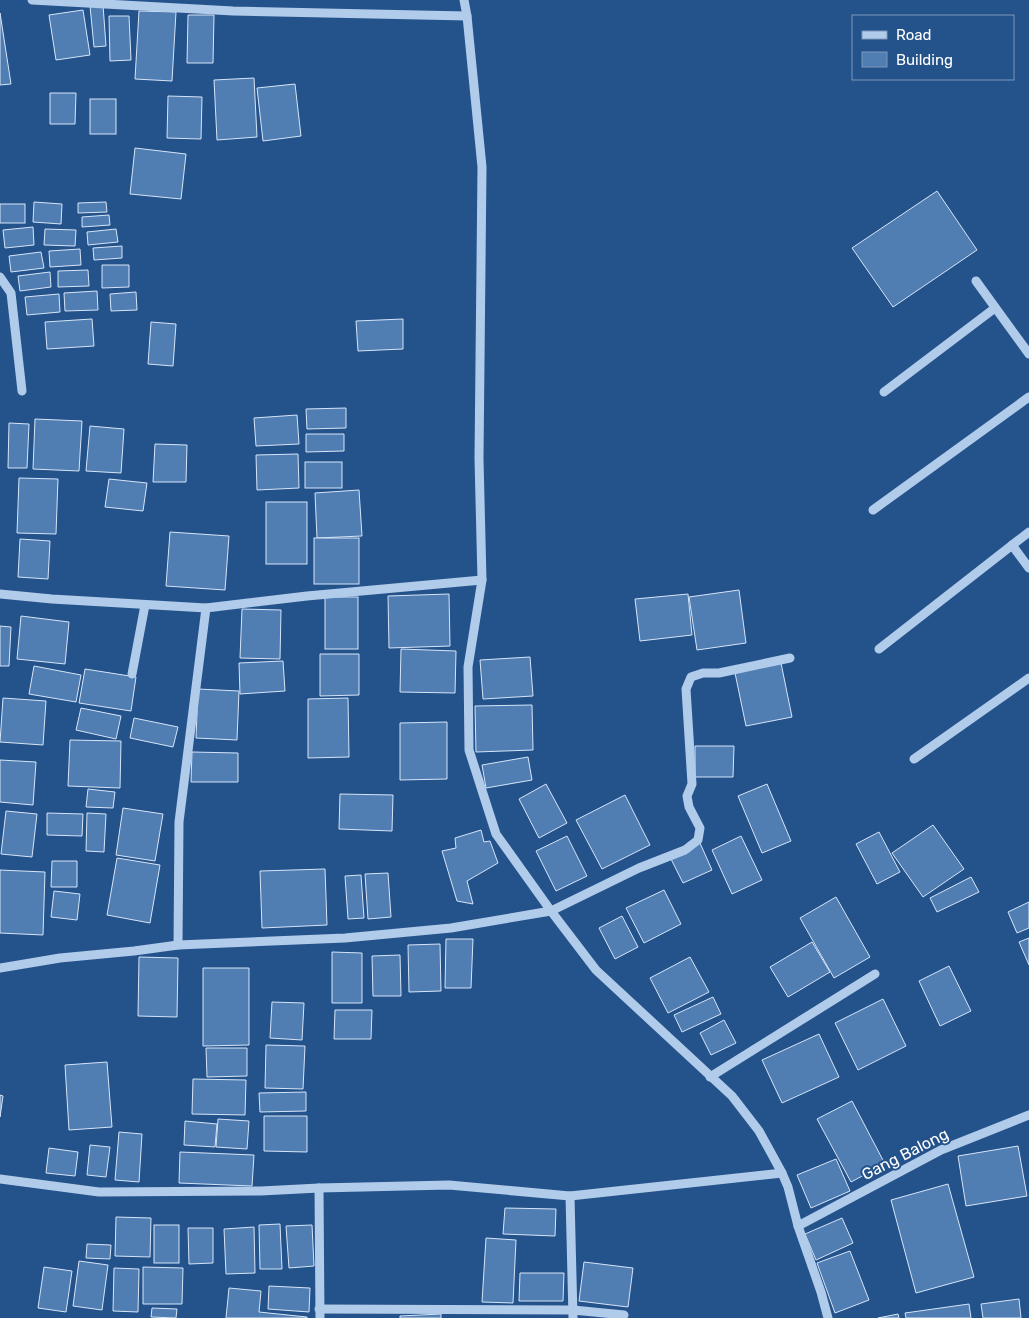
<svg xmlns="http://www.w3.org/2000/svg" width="1029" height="1318" font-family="Rubik,sans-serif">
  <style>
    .building { fill: #507eb3; stroke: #d6e5f8 }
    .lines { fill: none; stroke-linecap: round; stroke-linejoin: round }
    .minor { stroke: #b1cbea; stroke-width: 9 }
    .labels { text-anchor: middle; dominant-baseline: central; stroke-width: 4; stroke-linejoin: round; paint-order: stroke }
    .street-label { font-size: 16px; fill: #fff; stroke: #24528a }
  </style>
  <rect width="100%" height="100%" fill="#24528a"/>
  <g class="building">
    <polygon points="103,5 106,46 94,47 90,6"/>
    <polygon points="83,10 90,55 56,60 49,15"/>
    <polygon points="139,11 176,12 172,81 135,79"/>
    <polygon points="0,13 11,84 0,85"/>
    <polygon points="188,15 214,15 213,63 187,63"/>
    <polygon points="109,16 129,16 131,60 110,61"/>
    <polygon points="254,78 257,137 217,140 214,80"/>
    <polygon points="295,84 301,136 263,141 257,88"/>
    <polygon points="50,93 76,93 75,124 50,124"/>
    <polygon points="168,96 202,97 201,139 167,138"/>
    <rect x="90" y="99" width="26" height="35"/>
    <polygon points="135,148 186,154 181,199 130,194"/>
    <polygon points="937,191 977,250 893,307 852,248"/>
    <polygon points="34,202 62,204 61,224 33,222"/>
    <polygon points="106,202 107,212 78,213 78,203"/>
    <rect x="0" y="204" width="25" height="19"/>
    <polygon points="109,215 110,225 82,227 82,217"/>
    <polygon points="33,227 34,245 5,248 3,230"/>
    <polygon points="45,229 76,230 75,246 44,245"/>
    <polygon points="116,229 118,242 88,245 87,232"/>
    <polygon points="122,246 122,258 94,260 93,248"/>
    <polygon points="80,249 81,265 50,267 49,251"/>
    <polygon points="41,252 44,268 11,272 9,256"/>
    <polygon points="102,265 129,265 129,287 102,288"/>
    <polygon points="88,270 89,286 58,287 58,271"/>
    <polygon points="50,272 51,287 20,291 18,276"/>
    <polygon points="97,291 98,310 65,311 64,293"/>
    <polygon points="136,292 137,310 111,311 110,294"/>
    <polygon points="59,294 60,312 27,315 25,297"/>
    <polygon points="92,319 94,346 47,349 45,322"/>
    <polygon points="403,319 403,349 358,351 356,321"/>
    <polygon points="151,322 176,324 173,366 148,364"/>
    <polygon points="346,408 346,428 307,429 306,409"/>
    <polygon points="297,415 299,444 256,446 254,418"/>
    <polygon points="35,419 82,421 79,471 33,469"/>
    <polygon points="9,423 29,424 27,468 8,468"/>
    <polygon points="90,426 124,429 121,473 86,471"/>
    <polygon points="306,434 344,434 344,451 306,452"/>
    <polygon points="155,444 187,445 186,482 153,482"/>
    <polygon points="298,454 299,488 257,490 256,455"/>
    <rect x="305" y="462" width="37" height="26"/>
    <polygon points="19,478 58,479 56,534 17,533"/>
    <polygon points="109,479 147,483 143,511 105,507"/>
    <polygon points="359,490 362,536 317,538 315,493"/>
    <rect x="266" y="502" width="41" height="62"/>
    <polygon points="170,532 229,536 225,590 166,586"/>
    <rect x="314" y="538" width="45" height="46"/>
    <polygon points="20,539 50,541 48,579 18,577"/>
    <polygon points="739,590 746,643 697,650 689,597"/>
    <polygon points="449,594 450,646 389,648 388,596"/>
    <polygon points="688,594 692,635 640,641 635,599"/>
    <rect x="325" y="597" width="33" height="52"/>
    <polygon points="242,609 281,610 280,659 240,658"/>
    <polygon points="21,616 69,622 65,664 17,659"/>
    <polygon points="0,626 11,627 9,666 0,666"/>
    <polygon points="401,649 456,651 455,693 400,692"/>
    <polygon points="320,654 359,654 359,695 320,696"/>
    <polygon points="530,657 533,696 483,699 480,660"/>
    <polygon points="283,661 285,691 240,694 239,663"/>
    <polygon points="781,663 792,717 746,726 735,673"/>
    <polygon points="34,666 81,675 76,702 29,694"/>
    <polygon points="85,669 136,677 131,711 79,703"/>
    <polygon points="198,689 239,691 237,740 196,738"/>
    <polygon points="3,698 46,701 43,745 0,742"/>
    <polygon points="348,698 349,757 308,758 308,699"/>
    <polygon points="532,705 533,750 476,752 475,706"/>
    <polygon points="81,708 121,716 116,739 76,730"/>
    <polygon points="134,718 178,727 173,747 130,738"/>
    <polygon points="447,722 447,779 400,780 400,723"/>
    <polygon points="70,740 121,741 120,788 68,786"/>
    <polygon points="695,746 734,746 733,777 695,777"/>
    <polygon points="192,752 238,753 238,782 191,782"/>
    <polygon points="528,757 532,780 486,788 482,765"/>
    <polygon points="0,760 36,762 33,805 0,802"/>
    <polygon points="546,784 567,823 539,838 519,799"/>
    <polygon points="767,784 791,841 762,853 738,796"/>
    <polygon points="88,789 115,792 113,808 86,807"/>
    <polygon points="340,794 393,795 392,831 339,829"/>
    <polygon points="625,795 650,845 602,869 576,820"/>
    <polygon points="123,808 163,814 155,861 116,855"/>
    <polygon points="6,811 37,814 32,857 1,854"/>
    <polygon points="47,813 83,814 82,836 47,835"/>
    <polygon points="87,813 106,814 104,852 86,851"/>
    <polygon points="933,825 964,869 923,897 892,853"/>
    <polygon points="481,830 484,842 490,841 498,863 467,881 473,904 457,901 442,851 456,848 455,838"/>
    <polygon points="879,832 900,872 877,884 856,844"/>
    <polygon points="567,836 587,876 556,891 536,851"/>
    <polygon points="741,836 762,880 732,894 712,850"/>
    <polygon points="700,843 712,870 683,883 670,857"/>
    <polygon points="117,858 160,865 150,923 107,915"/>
    <polygon points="52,861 77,861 77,887 51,887"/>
    <polygon points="325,869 327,925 262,928 260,871"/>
    <polygon points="0,870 45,872 43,935 0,933"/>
    <polygon points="388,873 391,917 368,919 365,874"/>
    <polygon points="361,875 364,918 348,919 345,876"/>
    <polygon points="971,877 979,892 937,912 930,898"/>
    <polygon points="664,890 681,924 644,943 626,908"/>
    <polygon points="54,891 80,894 77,920 51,917"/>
    <polygon points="836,897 870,957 834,978 800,918"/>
    <polygon points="1029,902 1029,928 1017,933 1008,912"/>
    <polygon points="622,916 638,947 615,959 599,928"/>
    <polygon points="1029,938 1029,965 1019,942"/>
    <polygon points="446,939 473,939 471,988 445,988"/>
    <polygon points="812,942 830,972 788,997 770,967"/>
    <polygon points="440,944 441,991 409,992 408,945"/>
    <polygon points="332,952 362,953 362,1003 332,1003"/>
    <polygon points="400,955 401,996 373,996 372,956"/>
    <polygon points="139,957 178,958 177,1017 138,1016"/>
    <polygon points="690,957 709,992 668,1013 650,978"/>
    <polygon points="949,966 971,1011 940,1026 919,981"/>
    <polygon points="203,968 249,968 249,1045 203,1046"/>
    <polygon points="713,997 721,1014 682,1032 674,1015"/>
    <polygon points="883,999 906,1046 858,1070 835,1023"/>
    <polygon points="272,1002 304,1003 302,1040 270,1038"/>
    <polygon points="335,1010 372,1010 371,1039 334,1039"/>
    <polygon points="724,1020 736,1043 711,1055 700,1033"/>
    <polygon points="819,1034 839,1077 782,1103 762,1060"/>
    <polygon points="266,1045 305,1046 303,1089 265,1088"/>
    <polygon points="206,1048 247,1048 247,1076 207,1077"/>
    <polygon points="107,1062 112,1127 69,1130 65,1065"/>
    <polygon points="193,1079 246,1080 245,1115 192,1114"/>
    <polygon points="306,1092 306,1111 260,1112 259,1093"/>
    <polygon points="0,1095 3,1096 0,1117"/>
    <polygon points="852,1101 885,1164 851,1182 817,1119"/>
    <polygon points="264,1116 307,1116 307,1152 264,1151"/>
    <polygon points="218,1119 249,1121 247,1149 216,1147"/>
    <polygon points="185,1121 217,1124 215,1147 184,1145"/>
    <polygon points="119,1132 142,1134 139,1182 115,1180"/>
    <polygon points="90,1145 110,1147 106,1177 87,1175"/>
    <polygon points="1018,1146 1027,1196 966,1206 958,1156"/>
    <polygon points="49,1148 78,1152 75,1176 46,1173"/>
    <polygon points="180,1152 254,1155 252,1186 179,1183"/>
    <polygon points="836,1159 850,1191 811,1208 797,1175"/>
    <polygon points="948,1184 974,1277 916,1293 891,1200"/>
    <polygon points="505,1208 556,1209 555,1236 503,1234"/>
    <polygon points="116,1217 151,1218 150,1257 115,1256"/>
    <polygon points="842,1218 853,1243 816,1260 805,1234"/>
    <polygon points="280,1224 282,1269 260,1269 259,1225"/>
    <rect x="154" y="1225" width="25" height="38"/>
    <polygon points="312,1225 314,1266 289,1268 286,1226"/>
    <polygon points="254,1227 255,1273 226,1274 224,1229"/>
    <polygon points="188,1228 213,1228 213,1263 189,1264"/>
    <polygon points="486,1238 516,1240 513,1303 482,1302"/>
    <polygon points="87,1244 111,1245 110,1259 86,1258"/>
    <polygon points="850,1251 869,1300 835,1313 817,1263"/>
    <polygon points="79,1261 108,1265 102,1310 73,1306"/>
    <polygon points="584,1262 633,1268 628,1307 579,1301"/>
    <polygon points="44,1267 72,1271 66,1312 38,1308"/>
    <polygon points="143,1267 183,1268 182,1304 143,1304"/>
    <polygon points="114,1268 139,1269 138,1312 113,1311"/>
    <polygon points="520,1273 564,1273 563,1301 519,1301"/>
    <polygon points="269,1286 310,1288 309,1312 268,1309"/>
    <polygon points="229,1288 261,1291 259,1312 307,1317 307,1318 226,1318"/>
    <polygon points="1019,1299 1021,1318 983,1318 981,1304"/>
    <polygon points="969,1304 971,1318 906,1318 905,1313"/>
    <polygon points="152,1308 177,1309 176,1318 151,1317"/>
    <polygon points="441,1314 441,1318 400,1318 400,1316"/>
    <polygon points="898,1314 899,1318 878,1318"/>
  </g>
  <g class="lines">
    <g class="minor">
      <polyline points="32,0 233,11 467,16"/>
      <polyline points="464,0 467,16 482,167 479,459 482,580 468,667 469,750 496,834 551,911 596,970 732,1096 759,1131 782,1173 788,1187 798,1226 821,1292 828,1318"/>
      <polyline points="0,277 11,293 22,391"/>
      <polyline points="976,281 1029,354"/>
      <polyline points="884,392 995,308"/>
      <polyline points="873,510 1029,397"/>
      <polyline points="1012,545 1029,568"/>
      <polyline points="0,594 52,599 206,608 307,596 482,580"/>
      <polyline points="879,649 1029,532"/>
      <polyline points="132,674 145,605"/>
      <polyline points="914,759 1029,678"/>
      <polyline points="178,945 179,822 206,608"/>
      <polyline points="0,968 60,958 134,951 178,945 345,938 451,928 551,911 639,868 685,850 698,840 700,828 689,807 687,796 692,784 686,689 691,677 703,673 719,673 790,658"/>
      <polyline points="710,1077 875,974"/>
      <polyline points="0,1179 99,1192 261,1191 319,1188 449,1185 570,1196 782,1173"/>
      <polyline points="319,1188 320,1318"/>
      <polyline points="570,1196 573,1318"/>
      <polyline points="798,1226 941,1150 1029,1115"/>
      <polyline points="319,1309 573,1310 624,1315"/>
    </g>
  </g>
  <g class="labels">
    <g class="street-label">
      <text transform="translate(905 1154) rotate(-27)">Gang Balong</text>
    </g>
  </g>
  <rect x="852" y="15" width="162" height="65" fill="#24528a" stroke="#7c97b9"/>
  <rect x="862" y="31" width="25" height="8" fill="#b1cbea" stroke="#7c97b9"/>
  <text x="896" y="40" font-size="15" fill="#ffffff">Road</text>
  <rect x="862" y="52" width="25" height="15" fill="#507eb3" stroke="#7c97b9"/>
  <text x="896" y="65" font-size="15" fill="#ffffff">Building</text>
</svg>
